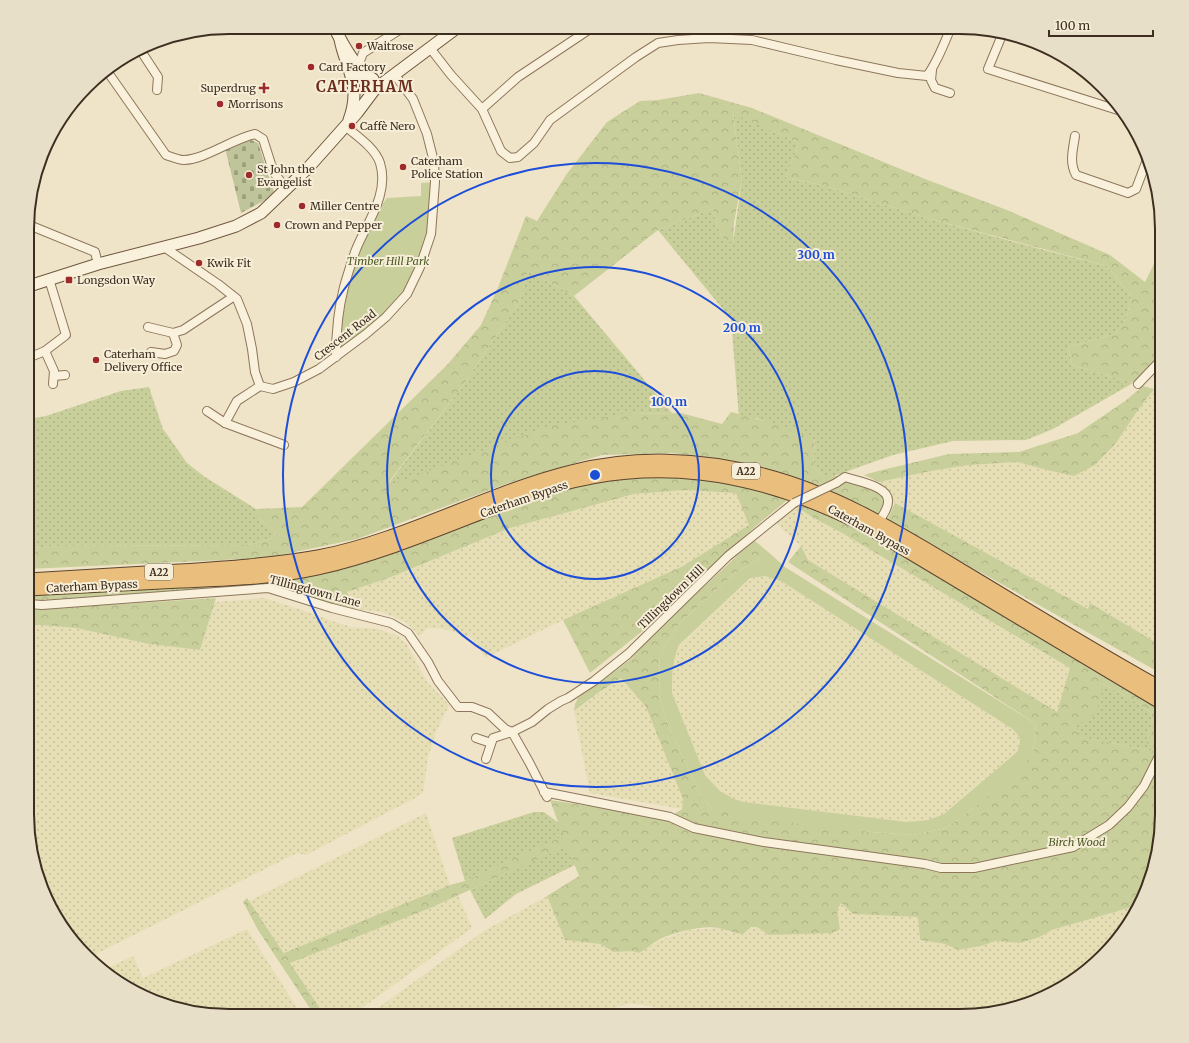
<svg xmlns="http://www.w3.org/2000/svg" width="1189" height="1043" font-family="Merriweather,serif">
  <style>
    .farmland { fill: url(#farmland-dots) }
    .grass { fill: url(#grass-dots) }
    .forest { fill: url(#forest-crowns) }
    .cemetery { fill: url(#cemetery-stones) }
    .green { fill: #c9cf9b; fill-rule: evenodd }
    .lines { fill: none; stroke-linecap: round; stroke-linejoin: round }
    .minor-casing { stroke: #8d765c; stroke-width: 10 }
    .secondary-casing { stroke: #6f573f; stroke-width: 13 }
    .trunk-casing { stroke: #5b4430; stroke-width: 15 }
    .minor { stroke: #faf1dc; stroke-width: 8 }
    .secondary { stroke: #faf1dc; stroke-width: 11 }
    .trunk { stroke: #eabe7c; stroke-width: 13 }
    .minor-bridge-casing { stroke: #8d765c; stroke-width: 10; stroke-linecap: butt }
    .minor-bridge { stroke: #faf1dc; stroke-width: 8 }
    .ring { fill: none; stroke: #1d4ed8; stroke-width: 2 }
    .poi-dot { fill: #9e2a2b; stroke: #f7eed8; stroke-width: 1.5 }
    .labels { text-anchor: middle; dominant-baseline: central; stroke-width: 4; stroke-linejoin: round; paint-order: stroke }
    .shield { fill: #f7eed8; stroke: #756857; stroke-width: 1 }
    .shield-label { font-size: 10px; font-weight: bold; fill: #3d2e20 }
    .poi-label { font-size: 11px; fill: #3d2e20; stroke: #f7eed8; text-anchor: start }
    .park-label { font-size: 11px; font-style: italic; fill: #4d5a26; stroke: #f7eed8 }
    .street-label { font-size: 11px; fill: #3d2e20; stroke: #f7eed8 }
    .district-label { font-size: 15px; font-weight: bold; letter-spacing: 1px; fill: #6b2e1e; stroke: #f7eed8 }
    .rim { fill: none; stroke: #3d2e20; stroke-width: 2 }
    .centre { fill: #1d4ed8; stroke: #f7eed8; stroke-width: 2 }
    .ring-label { font-size: 12px; text-anchor: middle; font-weight: bold; fill: #1d4ed8; stroke: #f7eed8; stroke-width: 4; stroke-linejoin: round; paint-order: stroke }
  </style>
  <defs>
    <pattern id="farmland-dots" width="8" height="8" patternUnits="userSpaceOnUse"><rect width="8" height="8" fill="#e6deb5"/><path d="M2 2h.1M6 6h.1" fill="none" stroke="#c6bf9b" stroke-width="1.8" stroke-linecap="round"/></pattern>
    <pattern id="grass-dots" width="8" height="8" patternUnits="userSpaceOnUse"><rect width="8" height="8" fill="#c9cf9b"/><path d="M2 2h.1M6 6h.1" fill="none" stroke="#aeb285" stroke-width="1.8" stroke-linecap="round"/></pattern>
    <pattern id="forest-crowns" width="20" height="18" patternUnits="userSpaceOnUse"><rect width="20" height="18" fill="#c9cf9b"/><path d="M2 6a3 3 0 1 1 6 0M12 15a3 3 0 1 1 6 0" fill="none" stroke="#aeb285"/></pattern>
    <pattern id="cemetery-stones" width="16" height="16" patternUnits="userSpaceOnUse"><rect width="16" height="16" fill="#bfc49a"/><path d="M2 7V4a2 2 0 0 1 4 0v3zM10 15v-3a2 2 0 0 1 4 0v3z" fill="#9ca07d"/></pattern>
  </defs>
  <rect width="100%" height="100%" fill="#f0e4c8"/>
  <g class="farmland">
    <polygon points="1154,389 1162,391 1162,646 1090,603 1088,609 895,503 879,482 931,471 969,465 1017,462 1047,470 1074,475 1095,465 1116,443 1136,413"/>
    <polygon points="685,490 736,492 750,525 683,566 563,620 485,658 472,638 444,629 427,628 420,636 406,622 382,612 356,609 347,592 386,579 510,528 634,494"/>
    <polygon points="795,506 812,517 842,533 1070,668 1057,713 808,560 801,546 775,522"/>
    <polygon points="765,576 781,581 1011,728 1019,736 1020,743 1017,752 944,814 928,820 907,822 744,802 734,799 720,791 705,775 672,693 672,680 674,656 679,646 750,578"/>
    <polygon points="264,598 299,609 332,621 351,627 378,629 398,636 407,645 427,682 449,705 436,732 428,757 423,793 415,798 306,855 297,853 90,957 77,947 42,891 27,827 28,624 76,628 149,644 200,650 215,602"/>
    <polygon points="621,678 646,707 683,799 682,809 590,793 574,711"/>
    <polygon points="426,813 450,885 284,953 249,901"/>
    <polygon points="458,895 472,928 351,1016 325,1016 289,963"/>
    <polygon points="547,896 565,940 600,944 614,952 632,951 639,953 660,940 690,930 719,928 732,933 751,927 757,927 769,935 840,929 837,910 841,903 853,914 918,917 920,940 945,944 958,950 981,946 996,941 1020,943 1040,937 1052,930 1139,905 1128,926 1093,966 1037,1001 973,1016 727,1016 677,1011 630,1003 590,1016 367,1016 484,931"/>
    <polygon points="247,929 302,1016 229,1016 177,1009 140,995 106,969 133,956 143,978"/>
  </g>
  <g class="grass">
    <polygon points="733,113 799,143 786,178 822,185 927,218 1044,250 1107,266 1131,296 1127,317 1115,334 1068,347 1072,365 1133,383 1053,429 1026,440 953,441 893,455 834,476 823,476 813,466 815,441 805,436 756,418 739,417 731,319 658,230 712,209 721,236 733,243 742,179"/>
    <polygon points="528,271 574,296 672,413 624,414 445,466 385,488 464,384 519,302"/>
    <polygon points="149,387 163,429 187,463 205,477 256,509 256,516 280,536 248,545 61,546 28,548 28,419 46,416 121,391"/>
    <polygon points="1103,684 1131,699 1150,712 1153,720 1146,743 1162,730 1162,753 1080,737 1074,729 1077,724 1090,717"/>
    <polygon points="534,812 544,812 559,823 564,836 465,881 452,838"/>
    <polygon points="567,845 575,865 516,894 485,919 470,890"/>
  </g>
  <g class="forest">
    <path d="M699,93L752,108L925,179L1007,210L1110,255L1145,282L1162,248V354L1151,369L1133,383L1072,365L1068,347L1115,334L1127,317L1131,296L1107,266L927,218L822,185L786,178L799,143L733,114L742,179L734,223L733,244L721,236L712,209L658,230L574,296L528,271L519,302L464,384L385,487L550,426L624,414L681,413L722,424L731,412C759,419 790,427 815,441L813,466L823,476H848L885,497L887,504L880,514L834,493L739,465L672,453L602,455L514,481L357,539L266,558L28,569V548L61,546L248,545L280,536L256,516V509L302,507L447,365L481,325L497,290L526,216L537,221L566,175L607,122L640,101L658,100Z"/>
    <polygon points="1143,386 1154,389 1136,413 1116,443 1095,465 1074,476 1047,470 1017,462 969,465 931,471 879,482 864,475 878,471 949,454 1019,452 1078,433 1125,401"/>
    <polygon points="665,476 719,479 790,498 757,525 650,625 590,673 563,620 683,566 749,525 736,493 685,490 634,494 510,528 386,579 347,592 356,609 334,604 270,584 28,601 28,593 234,583 501,510 566,489 619,479"/>
    <polygon points="895,503 1088,609 1090,603 1162,646 1162,674 887,520"/>
    <path d="M807,504L862,530L1073,656L1110,679L1162,709V730L1157,745L1146,743L1153,720L1150,712L1131,699L1103,684C1101,696 1100,709 1090,718C1084,722 1078,723 1074,729L1081,737L1162,753V814L1147,892L1139,905L1052,930L1040,937L1020,943L996,941L981,946L958,950L945,944L920,940L918,917L853,914L841,903L837,910L840,929L832,933L769,935L757,927H751L743,934C734,933 727,930 719,928C702,925 676,932 660,939C653,943 646,949 639,953L632,951L614,952L600,944L565,940L547,896L579,876L567,846L430,908L290,963L325,1016H315L258,930L243,902L247,898L285,955L284,953L450,885L465,881L563,836L550,800L668,818L682,809L683,799L646,707L621,678L598,693L574,711L575,704L578,698L631,659L651,636L754,540L775,558H761L734,574L679,624L660,653L659,695L666,720L699,792L711,809L871,832L913,835L946,828L975,807L1033,753L1036,724L788,562L801,546L808,560L1057,712L1070,668L842,533L812,517L795,506Z"/>
    <polygon points="216,598 200,650 149,644 76,628 28,624 28,610"/>
  </g>
  <polygon class="cemetery" points="249,139 258,143 274,192 269,198 241,213 225,148"/>
  <g class="green">
    <polygon points="435,182 431,234 407,294 336,357 347,294 354,265 379,209 387,198 421,196 421,183"/>
    <path d="M761,558H775L785,567L1036,724L1033,753L1020,770L975,807L946,828L913,835L871,832L764,820L711,809L699,792L666,720L659,695L660,653L679,624L734,574ZM765,576L781,581L1011,728C1021,737 1022,739 1017,752L944,814L928,820L907,822L744,802L734,799L720,791L705,775L672,693C672,677 672,661 679,645L750,578Z"/>
  </g>
  <g class="lines">
    <defs>
      <g id="minor">
        <polyline points="1002,35 988,69 1121,111"/>
        <path d="M430,48L451,75L482,109L501,151L510,158L518,157L534,143L550,120L636,57L658,43L678,40L709,38L752,40L836,60L898,73L927,76C938,61 944,44 951,27"/>
        <polyline points="141,51 158,77 157,90"/>
        <polyline points="361,69 360,61 363,53 404,27"/>
        <polyline points="932,70 931,80 935,88 950,93"/>
        <path d="M107,71L166,155C172,157 178,160 184,160C206,159 232,139 255,134L263,139L271,164L275,174L287,190"/>
        <polyline points="482,109 518,77 593,27"/>
        <path d="M1075,136C1073,150 1069,162 1076,175L1128,193L1136,189L1148,157"/>
        <polyline points="29,225 95,252 98,264"/>
        <polyline points="164,247 218,284 237,299 247,324 252,349 255,372 260,386 273,389 294,382 319,369 366,334 386,317 407,294 420,267 431,234 435,182 434,162 427,134 413,99 395,75"/>
        <polyline points="148,327 173,333 183,330 233,297"/>
        <polyline points="45,351 54,371 53,384"/>
        <polyline points="151,352 165,354 174,351 177,345 173,333"/>
        <path d="M336,357C336,334 338,310 344,287C347,276 351,264 355,252C365,225 390,195 380,163C375,148 357,136 345,126"/>
        <polyline points="28,358 45,351 66,335 49,279"/>
        <polyline points="54,376 65,375"/>
        <polyline points="1138,384 1162,359"/>
        <polyline points="207,411 225,423 284,445"/>
        <polyline points="225,423 237,401 260,386"/>
        <path d="M836,483L845,477C856,481 890,486 888,502C888,509 882,516 879,522"/>
        <polyline points="28,604 42,605 268,588 332,608 391,623 408,633 428,662 438,681 458,707 472,707 488,713 505,729 512,732 529,762 547,797"/>
        <polyline points="476,738 491,743"/>
        <polyline points="486,759 493,738 512,732 532,722 548,709 561,701 568,698 594,681 628,654 728,556 794,503"/>
        <polyline points="544,792 670,817 694,828 764,842 925,864 941,868 974,868 1073,847 1109,825 1128,807 1144,786 1162,750"/>
      </g>
      <g id="secondary">
        <path d="M334,27C342,43 353,64 367,75"/>
        <path d="M340,39C343,58 354,75 354,94C354,103 352,112 349,120"/>
        <polyline points="375,89 458,27"/>
        <path d="M29,286L98,264L199,238L236,226L261,213L308,168L357,113L375,89L373,79L367,75C360,74 356,77 353,84"/>
      </g>
      <g id="trunk">
        <path d="M28,580C78,577 129,574 179,571C226,568 272,565 318,557C406,540 484,494 571,472C633,456 700,458 763,475C837,494 899,533 964,572C1029,611 1095,652 1162,689"/>
        <path d="M28,589C79,586 129,584 180,581C226,579 273,578 318,568C392,551 456,521 527,495C646,451 756,470 866,526L1162,703"/>
      </g>
    </defs>
    <use href="#minor" class="minor-casing"/>
    <use href="#secondary" class="secondary-casing"/>
    <use href="#trunk" class="trunk-casing"/>
    <use href="#minor" class="minor"/>
    <use href="#secondary" class="secondary"/>
    <use href="#trunk" class="trunk"/>
    <defs>
      <polyline id="minor-bridge" points="794,503 836,483"/>
    </defs>
    <use href="#minor-bridge" class="minor-bridge-casing"/>
    <use href="#minor-bridge" class="minor-bridge"/>
  </g>
  <g class="ring">
    <circle cx="595" cy="475" r="104"/>
    <circle cx="595" cy="475" r="208"/>
    <circle cx="595" cy="475" r="312"/>
  </g>
  <g class="poi-dot">
    <circle cx="359" cy="46" r="4"/>
    <circle cx="311" cy="67" r="4"/>
    <path d="M262 82h4v4h4v4h-4v4h-4v-4h-4v-4h4z"/>
    <circle cx="220" cy="104" r="4"/>
    <circle cx="352" cy="126" r="4"/>
    <circle cx="403" cy="167" r="4"/>
    <circle cx="249" cy="175" r="4"/>
    <circle cx="302" cy="206" r="4"/>
    <circle cx="277" cy="225" r="4"/>
    <circle cx="199" cy="263" r="4"/>
    <rect x="65" y="276" width="8" height="8" rx="2"/>
    <circle cx="96" cy="360" r="4"/>
  </g>
  <g class="labels">
    <g class="shield">
      <rect x="732" y="463" width="28" height="16" rx="3"/>
      <rect x="145" y="564" width="28" height="16" rx="3"/>
    </g>
    <g class="shield-label">
      <text x="746" y="471">A22</text>
      <text x="159" y="572">A22</text>
    </g>
    <g class="poi-label">
      <text x="367" y="46">Waitrose</text>
      <text x="319" y="67">Card Factory</text>
      <text x="256" y="88" text-anchor="end">Superdrug</text>
      <text x="228" y="104">Morrisons</text>
      <text x="360" y="126">Caffè Nero</text>
      <text x="411" y="161">Caterham<tspan x="411" dy="13">Police Station</tspan></text>
      <text x="257" y="169">St John the<tspan x="257" dy="13">Evangelist</tspan></text>
      <text x="310" y="206">Miller Centre</text>
      <text x="285" y="225">Crown and Pepper</text>
      <text x="207" y="263">Kwik Fit</text>
      <text x="77" y="280">Longsdon Way</text>
      <text x="104" y="354">Caterham<tspan x="104" dy="13">Delivery Office</tspan></text>
    </g>
    <g class="park-label">
      <text x="388" y="261">Timber Hill Park</text>
      <text x="1077" y="842">Birch Wood</text>
    </g>
    <g class="street-label">
      <text transform="translate(345 335) rotate(-38)">Crescent Road</text>
      <text transform="translate(524 499) rotate(-19)">Caterham Bypass</text>
      <text transform="translate(869 530) rotate(29)">Caterham Bypass</text>
      <text transform="translate(92 586) rotate(-3)">Caterham Bypass</text>
      <text transform="translate(315 591) rotate(15)">Tillingdown Lane</text>
      <text transform="translate(671 597) rotate(-44)">Tillingdown Hill</text>
    </g>
    <g class="district-label">
      <text x="365" y="86">CATERHAM</text>
    </g>
  </g>
  <path d="M0 0H1189V1043H0ZM229 34H960A195 195 0 0 1 1155 229V814A195 195 0 0 1 960 1009H229A195 195 0 0 1 34 814V229A195 195 0 0 1 229 34Z" fill="#e8dfc9" fill-rule="evenodd"/>
  <path class="rim" d="M229 34H960A195 195 0 0 1 1155 229V814A195 195 0 0 1 960 1009H229A195 195 0 0 1 34 814V229A195 195 0 0 1 229 34Z"/>
  <circle cx="595" cy="475" r="6" class="centre"/>
  <g class="ring-label">
    <text x="816" y="259">300 m</text>
    <text x="742" y="332">200 m</text>
    <text x="669" y="406">100 m</text>
  </g>
  <path d="M1049 30v6h104v-6" fill="none" stroke="#3d2e20" stroke-width="2"/>
  <text x="1055" y="30" font-size="12" fill="#3d2e20" stroke="#f7eed8" stroke-width="3" paint-order="stroke">100 m</text>
</svg>
